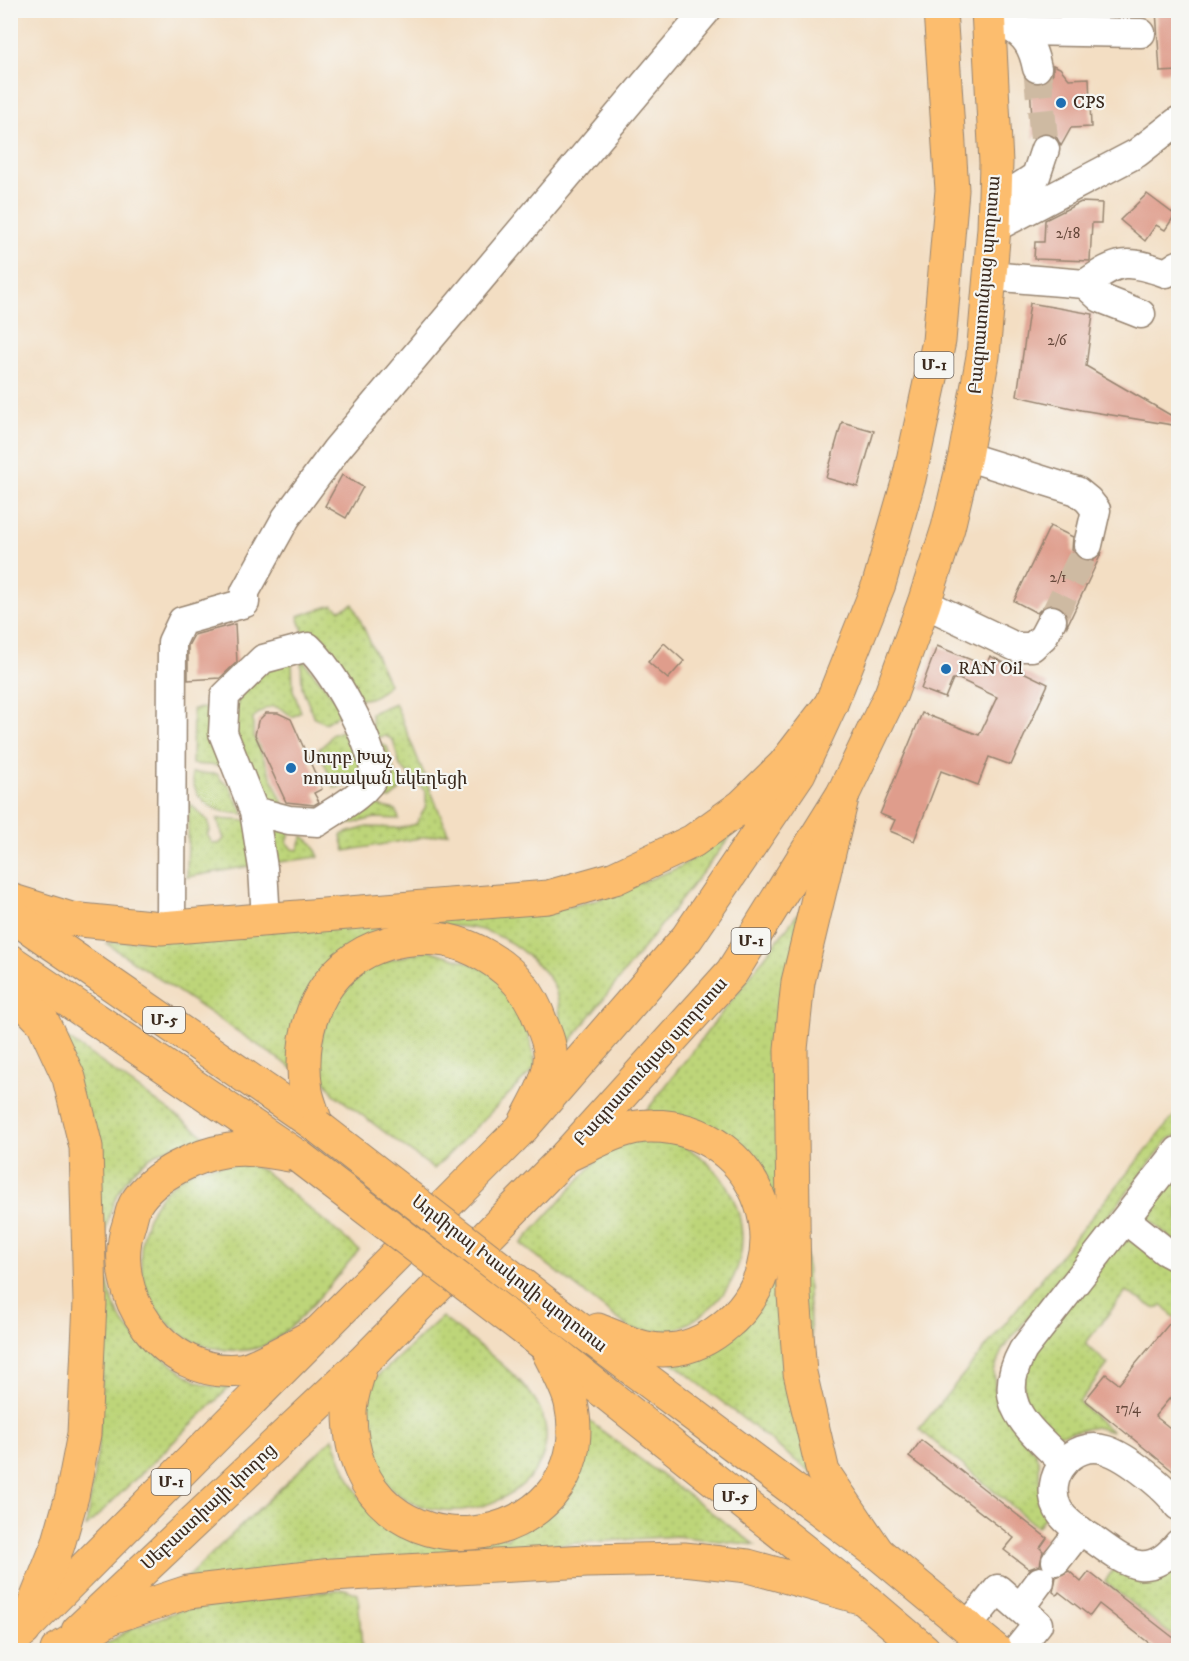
<svg xmlns="http://www.w3.org/2000/svg" width="1189" height="1661" font-family="'IM FELL DW Pica','Noto Serif Armenian',serif">
  <style>
    .grass { fill: url(#grass-dots); stroke: #7c804c; stroke-width: 1.5 }
    .building { fill: #df9d8c }
    .lines { fill: none; stroke-linecap: round; stroke-linejoin: round }
    .minor-tunnel { stroke: #cebaa2; stroke-width: 28; stroke-dasharray: 28 14; stroke-linecap: butt }
    .minor-casing { stroke: #978470; stroke-width: 31 }
    .major-casing { stroke: #978470; stroke-width: 35 }
    .highway-casing { stroke: #978470; stroke-width: 35 }
    .minor { stroke: #fff; stroke-width: 28 }
    .major { stroke: #fcbd6e; stroke-width: 33 }
    .highway { stroke: #fcbd6e; stroke-width: 33 }
    .highway-bridge-casing { stroke: #978470; stroke-width: 35; stroke-linecap: butt }
    .highway-bridge { stroke: #fcbd6e; stroke-width: 33 }
    .poi-dot { fill: #1f6fb2; stroke: #f6f6f2; stroke-width: 2 }
    .labels { text-anchor: middle; dominant-baseline: central; stroke-width: 4.5; stroke-linejoin: round; paint-order: stroke }
    .number-label { font-size: 15px; fill: #64473a }
    .shield { fill: #f6f6f2; stroke: #73675e; stroke-width: 1.5 }
    .shield-label { font-size: 16px; font-weight: bold; fill: #3b2a1e }
    .poi-label { font-size: 18px; fill: #3b2a1e; stroke: #f6f6f2; text-anchor: start }
    .street-label { font-size: 18px; fill: #3b2a1e; stroke: #f6f6f2 }
  </style>
  <defs>
    <pattern id="grass-dots" width="8" height="8" patternUnits="userSpaceOnUse" patternTransform="scale(1.5)"><rect width="8" height="8" fill="#bdd579"/><path d="M2 2h.1M6 6h.1" fill="none" stroke="#a3b768" stroke-width="1.8" stroke-linecap="round"/></pattern>
  </defs>
  <rect width="100%" height="100%" fill="#f6f6f2"/>
  <filter id="ink" filterUnits="userSpaceOnUse"><feTurbulence type="fractalNoise" baseFrequency=".0167" numOctaves="2"/><feDisplacementMap in="SourceGraphic" scale="12" xChannelSelector="R" yChannelSelector="G"/><feConvolveMatrix kernelMatrix="1 2 1 2 8 2 1 2 1" color-interpolation-filters="sRGB"/></filter>
  <filter id="wash" filterUnits="userSpaceOnUse"><feTurbulence type="fractalNoise" baseFrequency=".008" numOctaves="4" result="noise"/><feDisplacementMap in="SourceGraphic" scale="24" xChannelSelector="R" yChannelSelector="G"/><feGaussianBlur stdDeviation="1.35" result="paint"/><feColorMatrix in="noise" values="0 0 0 0 0 0 0 0 0 0 0 0 0 0 0 0 0 1.4 0 .05"/><feComposite in="paint" operator="in"/></filter>
  <g filter="url(#wash)">
    <rect width="100%" height="100%" fill="#f3dec3"/>
    <g class="grass">
      <path d="M353,604L389,684C380,693 374,699 361,699L306,640L298,616L333,605L340,610Z"/>
      <polygon points="301,658 345,711 325,723 314,718 302,687"/>
      <path d="M292,659L293,690L301,712L292,717C276,702 268,704 253,718V734L284,806H268L239,748L233,716L240,696L263,671Z"/>
      <polygon points="220,701 221,766 192,764 193,709 207,708"/>
      <polygon points="395,703 448,833 345,851 341,836 343,834 367,827 401,828 416,824 426,806 426,792 400,766 393,740 386,736 373,738 371,713"/>
      <polygon points="351,727 366,770 348,786 334,788 319,749 328,741 331,735"/>
      <polygon points="379,743 387,747 394,771 402,782 399,791 390,799 378,796 370,791"/>
      <path d="M192,773L217,774L222,781L228,784L244,814C216,813 194,805 192,773Z"/>
      <polygon points="367,799 382,807 396,810 399,819 375,818 342,826 342,816"/>
      <polygon points="189,803 208,821 210,831 207,834 212,843 219,844 224,839 217,819 248,821 256,865 187,877"/>
      <polygon points="274,823 290,832 287,843 292,849 298,850 303,836 313,844 319,857 272,863 266,831"/>
      <path d="M738,827L562,1052C560,1031 562,1004 553,984C548,975 537,964 529,957C477,909 422,929 360,939L295,1070L106,943L568,907L597,900L680,867Z"/>
      <polygon points="813,894 788,975 820,1480 672,1362 743,1326 767,1187 644,1114"/>
      <path d="M428,950C446,956 468,960 485,970C512,985 532,1038 536,1067L434,1169L334,1094L322,1076L320,1055L322,1034L338,995L368,966Z"/>
      <path d="M46,1023L209,1139C189,1142 169,1145 152,1156C95,1192 89,1286 133,1335C143,1345 158,1354 170,1363C189,1378 205,1390 231,1386L86,1527L98,1448L102,1376L101,1259Z"/>
      <polygon points="1178,1111 1178,1135 1169,1139 1002,1350 994,1371 995,1390 1007,1419 1035,1452 1039,1463 1040,1497 1047,1514 1037,1527 919,1429"/>
      <path d="M626,1137C639,1138 655,1137 667,1140C737,1160 769,1251 714,1304C702,1315 688,1326 672,1330C658,1333 644,1331 631,1329L521,1244L607,1149Z"/>
      <polygon points="1178,1162 1178,1244 1144,1215"/>
      <path d="M246,1164L264,1171L359,1250C336,1277 294,1333 263,1346C248,1352 229,1351 214,1348C126,1330 114,1204 197,1169C210,1164 232,1165 246,1164Z"/>
      <path d="M1130,1240L1178,1267V1321L1163,1306L1154,1308L1126,1291L1085,1344L1108,1364L1079,1402L1112,1432L1095,1427L1058,1435C1021,1412 1026,1404 1022,1363L1117,1244Z"/>
      <path d="M442,1317C469,1339 526,1377 540,1409C578,1496 426,1551 379,1473C374,1464 373,1448 371,1438C367,1421 359,1401 369,1385C373,1378 383,1372 389,1366C406,1350 424,1333 442,1317Z"/>
      <path d="M581,1415L755,1545L676,1536L523,1547L180,1584L333,1438C346,1473 356,1501 386,1525L508,1538Z"/>
      <polygon points="1172,1565 1178,1567 1178,1578 1174,1584 1178,1587 1178,1640 1105,1582 1115,1566"/>
      <polygon points="345,1589 358,1594 362,1650 97,1650 130,1629 181,1610"/>
    </g>
    <g id="blocks">
      <g class="building">
        <polygon points="1156,10 1179,10 1179,71 1160,72"/>
        <polygon points="1053,65 1060,68 1069,79 1089,78 1091,127 1071,128 1061,146 1057,138 1050,133 1041,133 1033,138 1030,83 1040,84 1048,80 1053,73"/>
        <polygon points="1147,194 1175,215 1165,230 1156,225 1145,241 1120,220"/>
        <polygon points="1081,202 1102,203 1101,223 1092,223 1090,261 1034,259 1035,242 1044,242 1045,220"/>
        <polygon points="1030,303 1093,314 1086,366 1179,420 1179,426 1081,410 1017,396"/>
        <polygon points="842,422 874,431 858,487 826,478"/>
        <polygon points="342,475 363,487 346,518 325,506"/>
        <polygon points="1050,526 1073,537 1072,550 1084,561 1093,561 1102,552 1067,626 1066,612 1059,605 1044,606 1037,613 1014,601"/>
        <polygon points="235,624 237,662 220,678 188,680 188,646 194,635"/>
        <polygon points="664,643 684,661 668,679 648,662"/>
        <polygon points="937,646 986,666 990,656 1048,684 1011,765 989,757 978,785 941,771 914,841 890,831 895,820 880,814 922,713 979,735 997,697 959,679 953,679 945,698 921,689"/>
        <polygon points="266,713 278,713 291,719 322,789 314,793 319,802 314,805 286,802 255,735 258,721"/>
        <polygon points="1179,1312 1179,1387 1155,1416 1179,1435 1179,1476 1085,1400 1106,1374 1119,1384"/>
        <polygon points="921,1440 1047,1538 1040,1548 1043,1551 1040,1565 1029,1569 1004,1550 1014,1538 909,1457"/>
        <polygon points="1069,1571 1081,1582 1089,1572 1179,1642 1179,1650 1158,1650 1099,1604 1090,1616 1059,1592 1057,1595 1053,1592 1056,1577"/>
      </g>
    </g>
  </g>
  <g filter="url(#ink)">
    <use href="#blocks" fill-opacity="0" stroke="#978470" stroke-width="1.5"/>
    <g class="lines">
      <g class="minor-tunnel">
        <polyline points="1037,68 1045,149"/>
        <polyline points="1052,620 1088,545"/>
      </g>
      <defs>
        <g id="minor">
          <path d="M1007,26C1026,34 1033,48 1037,68"/>
          <polyline points="1019,31 1141,33"/>
          <polyline points="994,204 1036,176 1045,149"/>
          <polyline points="994,228 1137,153 1178,121"/>
          <path d="M990,276L1085,284C1119,260 1126,259 1166,273L1178,265"/>
          <polyline points="1085,284 1100,298 1141,314"/>
          <polyline points="965,456 1077,491 1088,500 1096,510 1088,545"/>
          <polyline points="924,603 1016,647 1032,647 1043,637 1052,620"/>
          <path d="M254,811L289,820L318,822C335,810 367,794 375,774C370,737 334,672 308,647L263,659L225,696L223,733L254,811L263,868L266,920"/>
          <polyline points="171,927 172,642 182,621 245,603 245,592 286,518 336,450 707,10"/>
          <polyline points="1126,1220 1165,1251 1178,1258"/>
          <path d="M1064,1463C1027,1426 993,1404 1023,1350L1178,1151"/>
          <path d="M1178,1506C1168,1489 1126,1456 1106,1450C1072,1439 1042,1478 1058,1509C1065,1523 1081,1531 1093,1539C1125,1562 1147,1582 1178,1544"/>
          <polyline points="1056,1561 1080,1530"/>
          <polyline points="1020,1608 1040,1581"/>
          <polyline points="967,1627 998,1589 1038,1624 1017,1650"/>
        </g>
        <g id="major">
          <polyline points="78,1631 361,1364 566,1156 732,972 843,794 891,694 924,603 948,528 965,456 983,356 994,228 996,163 988,10"/>
          <polyline points="10,1643 523,1127 687,938 799,773 831,704 879,584 909,479 939,341 952,190 940,10"/>
        </g>
        <g id="highway">
          <polyline points="843,794 798,982 791,1049 794,1295 800,1373 823,1472 878,1553"/>
          <polyline points="10,900 71,919 161,928 548,897 615,878 693,841 742,806 784,765 831,704"/>
          <polyline points="10,914 317,1126"/>
          <polyline points="10,961 291,1152"/>
          <polyline points="10,988 43,1022 69,1078 86,1147 90,1302 84,1434 72,1496 58,1545 24,1630"/>
          <path d="M317,1126C314,1115 308,1103 306,1091C295,1020 328,952 403,940C433,935 459,940 486,956C512,971 530,991 540,1020C545,1032 552,1047 550,1060C549,1083 533,1106 523,1127"/>
          <path d="M298,1156C275,1153 252,1147 229,1150C197,1155 154,1174 136,1203C132,1209 131,1218 129,1224C105,1294 165,1378 240,1370C257,1368 300,1342 318,1333"/>
          <path d="M566,1156C593,1144 622,1125 652,1126C761,1127 809,1261 722,1328C704,1342 686,1350 663,1350C641,1350 618,1338 598,1330"/>
          <polyline points="562,1316 878,1553 995,1650"/>
          <polyline points="549,1348 863,1598 924,1650"/>
          <path d="M361,1364C357,1380 350,1398 350,1413C351,1592 604,1557 571,1403C567,1386 553,1362 545,1345"/>
          <polyline points="57,1650 112,1617 188,1592 332,1575 587,1561 684,1559 748,1566 863,1598"/>
        </g>
      </defs>
      <use href="#minor" class="minor-casing"/>
      <use href="#major" class="major-casing"/>
      <use href="#highway" class="highway-casing"/>
      <use href="#minor" class="minor"/>
      <use href="#major" class="major"/>
      <use href="#highway" class="highway"/>
      <defs>
        <g id="highway-bridge">
          <polyline points="317,1126 562,1316"/>
          <polyline points="298,1156 545,1345"/>
        </g>
      </defs>
      <use href="#highway-bridge" class="highway-bridge-casing"/>
      <use href="#highway-bridge" class="highway-bridge"/>
    </g>
  </g>
  <g class="poi-dot">
    <circle cx="1061" cy="103" r="6"/>
    <circle cx="946" cy="669" r="6"/>
    <circle cx="291" cy="768" r="6"/>
  </g>
  <g class="labels">
    <g class="number-label">
      <text x="1068" y="233">2/18</text>
      <text x="1057" y="340">2/6</text>
      <text x="1058" y="577">2/1</text>
      <text x="1128" y="1408">17/4</text>
    </g>
    <g class="shield">
      <rect x="914.5" y="352" width="39" height="26" rx="4.5"/>
      <rect x="731.5" y="928" width="39" height="26" rx="4.5"/>
      <rect x="143" y="1007" width="42" height="26" rx="4.5"/>
      <rect x="151.5" y="1469" width="39" height="26" rx="4.5"/>
      <rect x="714" y="1484" width="42" height="26" rx="4.5"/>
    </g>
    <g class="shield-label">
      <text x="934" y="365">Մ-1</text>
      <text x="751" y="941">Մ-1</text>
      <text x="164" y="1020">Մ-5</text>
      <text x="171" y="1482">Մ-1</text>
      <text x="735" y="1497">Մ-5</text>
    </g>
    <g class="poi-label">
      <text x="1073" y="103">CPS</text>
      <text x="958" y="669">RAN Oil</text>
      <text x="303" y="758">Սուրբ Խաչ<tspan x="303" dy="21">ռուսական եկեղեցի</tspan></text>
    </g>
    <g class="street-label">
      <text transform="translate(985 285) rotate(-85)">Բագրատունյաց պողոտա</text>
      <text transform="translate(651 1062) rotate(-48)">Բագրատունյաց պողոտա</text>
      <text transform="translate(509 1274) rotate(38)">Ադմիրալ Իսակովի պողոտա</text>
      <text transform="translate(209 1507) rotate(-43)">Սեբաստիայի փողոց</text>
    </g>
  </g>
  <rect width="1189" height="1661" fill="none" stroke="#f6f6f2" stroke-width="36"/>
</svg>
